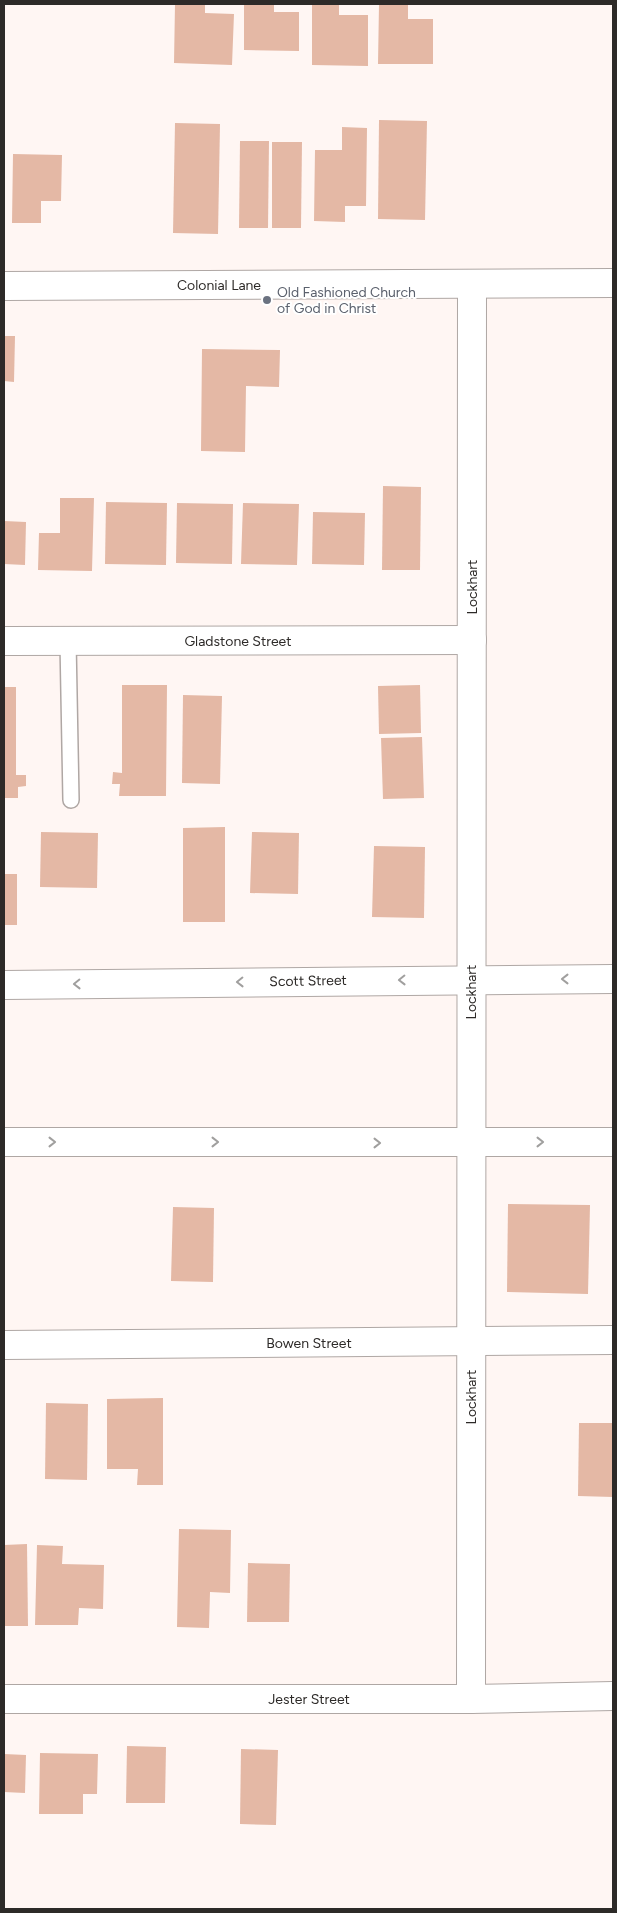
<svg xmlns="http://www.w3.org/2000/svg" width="617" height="1913" font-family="Figtree,sans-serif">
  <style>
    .building { fill: #e4b8a5 }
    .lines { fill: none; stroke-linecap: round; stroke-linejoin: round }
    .lane-casing { stroke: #afa7a4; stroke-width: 18 }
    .street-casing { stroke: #afa7a4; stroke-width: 30 }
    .secondary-casing { stroke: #afa7a4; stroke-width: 30 }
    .lane { stroke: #fff; stroke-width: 15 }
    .street { stroke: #fff; stroke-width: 28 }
    .secondary { stroke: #fff; stroke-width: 28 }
    .oneway { stroke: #a09f9e }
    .worship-dot { fill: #6b7280; stroke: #fff; stroke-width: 2 }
    .labels { text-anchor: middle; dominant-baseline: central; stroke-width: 4; stroke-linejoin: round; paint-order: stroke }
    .street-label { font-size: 14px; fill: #2d2a28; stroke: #fff }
    .worship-label { font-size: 14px; fill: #5b616d; stroke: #fff; text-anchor: start }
  </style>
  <rect width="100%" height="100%" fill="#fff6f3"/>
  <g class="building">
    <polygon points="175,4 205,4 205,13 234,14 232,65 174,63"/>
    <polygon points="244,4 274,4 274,12 299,12 299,51 244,50"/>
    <polygon points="312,4 339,4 339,15 368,15 368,66 312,65"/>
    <polygon points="379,4 408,4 408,19 433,19 433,64 378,64"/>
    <polygon points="379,120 427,121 425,220 378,219"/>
    <polygon points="175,123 220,124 218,234 173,233"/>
    <polygon points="342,127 367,128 366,206 345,206 345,222 314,221 315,150 342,150"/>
    <polygon points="240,141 269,141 268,228 239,228"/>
    <polygon points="272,142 302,142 301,228 272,228"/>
    <polygon points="13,154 62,155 61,201 41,201 41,223 12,223"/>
    <polygon points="4,336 15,336 14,382 4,381"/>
    <polygon points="202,349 280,350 279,387 246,386 245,452 201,451"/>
    <polygon points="383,486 421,487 420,570 382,570"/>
    <polygon points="60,498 94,498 92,571 38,570 39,533 60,533"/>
    <polygon points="106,502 167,503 166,565 105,564"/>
    <polygon points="177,503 233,504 232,564 176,563"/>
    <polygon points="243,503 299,504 297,565 241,564"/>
    <polygon points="313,512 365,513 364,565 312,564"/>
    <polygon points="4,521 26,522 25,565 4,564"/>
    <polygon points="122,685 167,685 166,796 119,796 120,784 112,784 113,772 122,773"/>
    <polygon points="420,685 421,733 379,734 378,686"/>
    <polygon points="4,687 16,687 16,775 26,775 26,786 18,787 18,798 4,798"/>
    <polygon points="183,695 222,696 220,784 182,783"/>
    <polygon points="422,737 424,798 383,799 381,738"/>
    <polygon points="225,827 225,922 183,922 183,828"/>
    <polygon points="41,832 98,833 97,888 40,887"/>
    <polygon points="252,832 299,833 298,894 250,893"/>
    <polygon points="374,846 425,847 424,918 372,917"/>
    <rect x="4" y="874" width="13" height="51"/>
    <polygon points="508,1204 590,1205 588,1294 507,1292"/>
    <polygon points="173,1207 214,1208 213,1282 171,1281"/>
    <polygon points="163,1398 163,1485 137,1485 138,1469 107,1469 107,1399"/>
    <polygon points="46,1403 88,1404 87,1480 45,1479"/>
    <polygon points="579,1423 613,1423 613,1497 578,1496"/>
    <polygon points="179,1529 231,1530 230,1593 210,1592 209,1628 177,1627"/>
    <polygon points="27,1544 28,1626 4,1626 4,1545"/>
    <polygon points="37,1545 63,1546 62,1564 104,1565 103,1609 79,1608 78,1625 35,1625"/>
    <polygon points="248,1563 290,1564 289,1622 247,1622"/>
    <polygon points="127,1746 166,1747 165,1803 126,1803"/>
    <polygon points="241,1749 278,1750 276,1825 240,1824"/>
    <polygon points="40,1753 98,1754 97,1794 83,1794 83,1814 39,1814"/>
    <polygon points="4,1754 26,1755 25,1793 4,1792"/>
  </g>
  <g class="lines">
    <defs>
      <polyline id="lane" points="68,641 71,800"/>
      <g id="street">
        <polyline points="4,286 613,283"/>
        <polyline points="4,641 472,640"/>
        <polyline points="4,1345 613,1340"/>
        <polyline points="4,1699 471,1699 613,1696"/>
        <polyline points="471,1699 472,284"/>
      </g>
      <g id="secondary">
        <polyline points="4,985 613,979"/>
        <polyline points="4,1142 613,1142"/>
      </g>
    </defs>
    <use href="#lane" class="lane-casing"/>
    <use href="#street" class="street-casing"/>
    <use href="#secondary" class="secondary-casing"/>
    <use href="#lane" class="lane"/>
    <use href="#street" class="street"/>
    <use href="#secondary" class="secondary"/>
  </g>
  <defs><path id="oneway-chevron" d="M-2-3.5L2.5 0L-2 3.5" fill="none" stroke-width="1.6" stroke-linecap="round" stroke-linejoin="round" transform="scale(1.25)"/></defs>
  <g class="oneway">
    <use href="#oneway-chevron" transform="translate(565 979) rotate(180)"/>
    <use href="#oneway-chevron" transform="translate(402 980) rotate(179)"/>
    <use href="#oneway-chevron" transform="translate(240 982) rotate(179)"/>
    <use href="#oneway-chevron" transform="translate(77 984) rotate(179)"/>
    <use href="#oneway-chevron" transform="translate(52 1142)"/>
    <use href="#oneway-chevron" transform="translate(215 1142)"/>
    <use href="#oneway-chevron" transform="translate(540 1142)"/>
    <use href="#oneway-chevron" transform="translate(377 1143)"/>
  </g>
  <circle class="worship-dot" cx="267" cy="300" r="5"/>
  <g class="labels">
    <g class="street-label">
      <text x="219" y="285">Colonial Lane</text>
      <text transform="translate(472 587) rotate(-90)">Lockhart</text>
      <text x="238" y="641">Gladstone Street</text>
      <text transform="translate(308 981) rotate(-1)">Scott Street</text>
      <text transform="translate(471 992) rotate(-90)">Lockhart</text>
      <text x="309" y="1343">Bowen Street</text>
      <text transform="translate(471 1397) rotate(-90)">Lockhart</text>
      <text x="309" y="1699">Jester Street</text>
    </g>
    <g class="worship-label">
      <text x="277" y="292">Old Fashioned Church<tspan x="277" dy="16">of God in Christ</tspan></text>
    </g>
  </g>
  <rect width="617" height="1913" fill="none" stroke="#2d2a28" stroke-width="10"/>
</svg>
